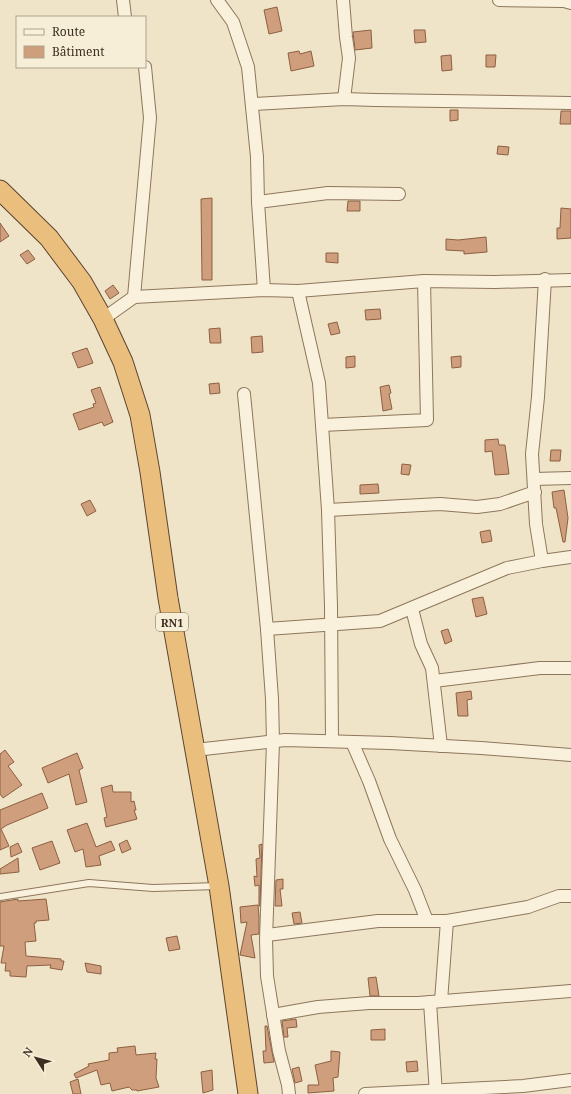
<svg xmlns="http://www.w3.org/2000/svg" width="571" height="1094" font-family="'Noto Serif',serif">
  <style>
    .building { fill: #cf9f7d; stroke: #8d5f41 }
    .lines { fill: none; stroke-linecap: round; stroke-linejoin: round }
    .service-casing { stroke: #8d765c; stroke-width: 8 }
    .minor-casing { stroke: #8d765c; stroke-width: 14 }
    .trunk-casing { stroke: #5b4430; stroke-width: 21 }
    .service { stroke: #faf1dc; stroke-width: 6 }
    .minor { stroke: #faf1dc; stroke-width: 12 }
    .trunk { stroke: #eabe7c; stroke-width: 19 }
    .labels { text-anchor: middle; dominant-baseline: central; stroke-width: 4; stroke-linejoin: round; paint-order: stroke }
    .shield { fill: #f7eed8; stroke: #756857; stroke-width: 1 }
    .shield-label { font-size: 11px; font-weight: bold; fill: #3d2e20 }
  </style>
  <rect width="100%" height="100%" fill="#f0e4c8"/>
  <g class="building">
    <polygon points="277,7 282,31 269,34 264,10"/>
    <polygon points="371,30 372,48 355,50 353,32"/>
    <polygon points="414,30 425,30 426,42 415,43"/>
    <polygon points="299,51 300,54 311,51 314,66 291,71 288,53"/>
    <polygon points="451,55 452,70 442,71 441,56"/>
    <polygon points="486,55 496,55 495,67 486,67"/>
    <polygon points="450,110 458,110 458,120 450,121"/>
    <polygon points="561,111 571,111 571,124 560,124"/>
    <polygon points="498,146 509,147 508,155 497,154"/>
    <polygon points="212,198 212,280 202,280 201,199"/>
    <polygon points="348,201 360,201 360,211 347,211"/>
    <polygon points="561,208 571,209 571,238 557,239 557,228 560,228"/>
    <polygon points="0,223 9,236 0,242"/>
    <polygon points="486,237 487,252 464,254 464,251 446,250 446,239 458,240"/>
    <polygon points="28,250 35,259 27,264 20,255"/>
    <polygon points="326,253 338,253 338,263 326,262"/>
    <polygon points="113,285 119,293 110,299 105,291"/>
    <polygon points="380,309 381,319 366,320 365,310"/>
    <polygon points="337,322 340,333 331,335 328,324"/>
    <polygon points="220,328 221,343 210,343 209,329"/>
    <polygon points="262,336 263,352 252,353 251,337"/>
    <polygon points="87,348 93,363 78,368 72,353"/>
    <polygon points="355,356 355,367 346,368 346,357"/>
    <polygon points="461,356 461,367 452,368 451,357"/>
    <polygon points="219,383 220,393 210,394 209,384"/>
    <polygon points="389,385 391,393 389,394 392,409 383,411 380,387"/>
    <polygon points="100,387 113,422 104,426 102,422 79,430 73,414 94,407 93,404 96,403 91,390"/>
    <polygon points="498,439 499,445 505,445 509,474 495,475 492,451 485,452 485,440"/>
    <polygon points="551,450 561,450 560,461 550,461"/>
    <polygon points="402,464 411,465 409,475 401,474"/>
    <polygon points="378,484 379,493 360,494 360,485"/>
    <polygon points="564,490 568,518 565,542 563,542 556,508 554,508 552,492"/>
    <polygon points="90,500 96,511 87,516 81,504"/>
    <polygon points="490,530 492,541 482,543 480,532"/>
    <polygon points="483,597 487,614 476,617 472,599"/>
    <polygon points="448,629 452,641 445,644 441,631"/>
    <polygon points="471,691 472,699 467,700 468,716 458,716 456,693"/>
    <polygon points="5,750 14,762 8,766 22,785 3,798 0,794 0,754"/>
    <polygon points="77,753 83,768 79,770 87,802 76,805 69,774 48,783 42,768"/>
    <polygon points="112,785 113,792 131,792 131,802 134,801 136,810 134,810 137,819 106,827 104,818 107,817 101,788"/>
    <polygon points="42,793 48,808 7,825 1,829 9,846 0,850 0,810"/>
    <polygon points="87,823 96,847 111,841 115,850 99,856 101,865 86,867 83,849 75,852 67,830"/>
    <polygon points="127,840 131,849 122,853 119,844"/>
    <polygon points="52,841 60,863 40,870 32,848"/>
    <polygon points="18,843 22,852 11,857 10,847"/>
    <polygon points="262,844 260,906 259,906 259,885 255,886 254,876 257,877 256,859 260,858 259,845"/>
    <polygon points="18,858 19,872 0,874 0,869"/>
    <polygon points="283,879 283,889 280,889 282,906 275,906 276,880"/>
    <polygon points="18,899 18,901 46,899 49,920 36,921 36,923 34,923 36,941 25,942 26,956 61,959 61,961 64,961 62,970 50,968 51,965 27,966 26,977 10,976 10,971 5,971 6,963 1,963 4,946 0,946 0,902"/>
    <polygon points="258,905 259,916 259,934 251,935 255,958 240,955 247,922 241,923 240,907"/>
    <polygon points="300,912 302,923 294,924 292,913"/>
    <polygon points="177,936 180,949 169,951 166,938"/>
    <polygon points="85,963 101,966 101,974 87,972"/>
    <polygon points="376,977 379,996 370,996 368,978"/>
    <polygon points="296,1019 297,1027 287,1028 288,1037 284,1037 282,1021"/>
    <polygon points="265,1026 267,1026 274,1062 264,1063 263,1051 266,1051"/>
    <polygon points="385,1029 385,1040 371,1040 371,1030"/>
    <polygon points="135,1046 136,1055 156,1053 155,1059 157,1059 156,1078 159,1087 137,1091 137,1090 132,1090 129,1087 112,1091 110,1083 101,1085 97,1070 76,1078 74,1074 89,1066 88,1064 109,1060 109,1053 118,1052 117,1048"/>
    <polygon points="331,1051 340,1052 338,1077 333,1078 334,1091 308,1093 308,1085 319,1085 315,1065 331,1061"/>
    <polygon points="417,1061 418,1071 407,1072 406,1062"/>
    <polygon points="299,1067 302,1081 295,1083 292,1069"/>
    <polygon points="212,1070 213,1090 203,1093 201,1072"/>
    <polygon points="78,1079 81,1094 73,1094 70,1082"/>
  </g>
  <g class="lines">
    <defs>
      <polyline id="service" points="0,897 89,883 153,888 218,886"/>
      <g id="minor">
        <polyline points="123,0 125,17"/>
        <polyline points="217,0 233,22 248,67 257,157 258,202 264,290"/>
        <polyline points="343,0 346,37 349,58 344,99"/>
        <polyline points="499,0 564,1 571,3"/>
        <polyline points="252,104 344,99 375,100 571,103"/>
        <polyline points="258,202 328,193 399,194"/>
        <polyline points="298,291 319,383 328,510 331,606 332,741"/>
        <polyline points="134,297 150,118 145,67"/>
        <polyline points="103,319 134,297 264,290 298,291 424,281 495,282 571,280"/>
        <polyline points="244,394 267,629 272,699 273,742 266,939 267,976 279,1051 288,1085 289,1094"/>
        <polyline points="322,425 427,420 424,281"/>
        <polyline points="534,479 571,478"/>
        <polyline points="328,510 440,504 477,507 500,504 535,492"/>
        <polyline points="542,561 536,524 532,454 538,397 545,279"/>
        <polyline points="412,609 421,644 432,668 441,746"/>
        <polyline points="267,629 380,621 507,568 542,561 571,557"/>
        <polyline points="434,681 540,668 571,668"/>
        <polyline points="352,742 369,781 390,839 415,890 427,921"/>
        <polyline points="195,750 285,740 390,743 481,748 571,755"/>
        <polyline points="267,935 378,921 447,921 528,907 559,896 571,896"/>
        <polyline points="441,1001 447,921"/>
        <polyline points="430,1002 436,1094"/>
        <polyline points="273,1015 318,1007 369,1003 418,1003 571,991"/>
        <polyline points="365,1094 523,1086 571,1080"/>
      </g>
      <polyline id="trunk" points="0,190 49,238 82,282 103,319 123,362 140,415 150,472 168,598 219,886 248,1094"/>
    </defs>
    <use href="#service" class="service-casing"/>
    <use href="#minor" class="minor-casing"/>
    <use href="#trunk" class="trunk-casing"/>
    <use href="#service" class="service"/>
    <use href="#minor" class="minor"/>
    <use href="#trunk" class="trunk"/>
  </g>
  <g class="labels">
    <rect class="shield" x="156" y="613" width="32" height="18" rx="3"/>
    <g class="shield-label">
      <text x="172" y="622">RN1</text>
    </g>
  </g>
  <rect x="16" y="16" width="130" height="52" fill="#f7eed8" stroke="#ada18e"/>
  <rect x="24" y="29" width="20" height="6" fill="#faf1dc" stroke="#ada18e"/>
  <text x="52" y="36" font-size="12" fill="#3d2e20">Route</text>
  <rect x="24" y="46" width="20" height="12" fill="#cf9f7d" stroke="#ada18e"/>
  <text x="52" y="56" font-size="12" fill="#3d2e20">Bâtiment</text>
  <g transform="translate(36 1058) rotate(306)" stroke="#f7eed8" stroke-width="3" paint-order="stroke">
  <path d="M0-3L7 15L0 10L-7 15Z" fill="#3d2e20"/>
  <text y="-6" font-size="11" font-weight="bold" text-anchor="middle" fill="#3d2e20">N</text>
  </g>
</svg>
